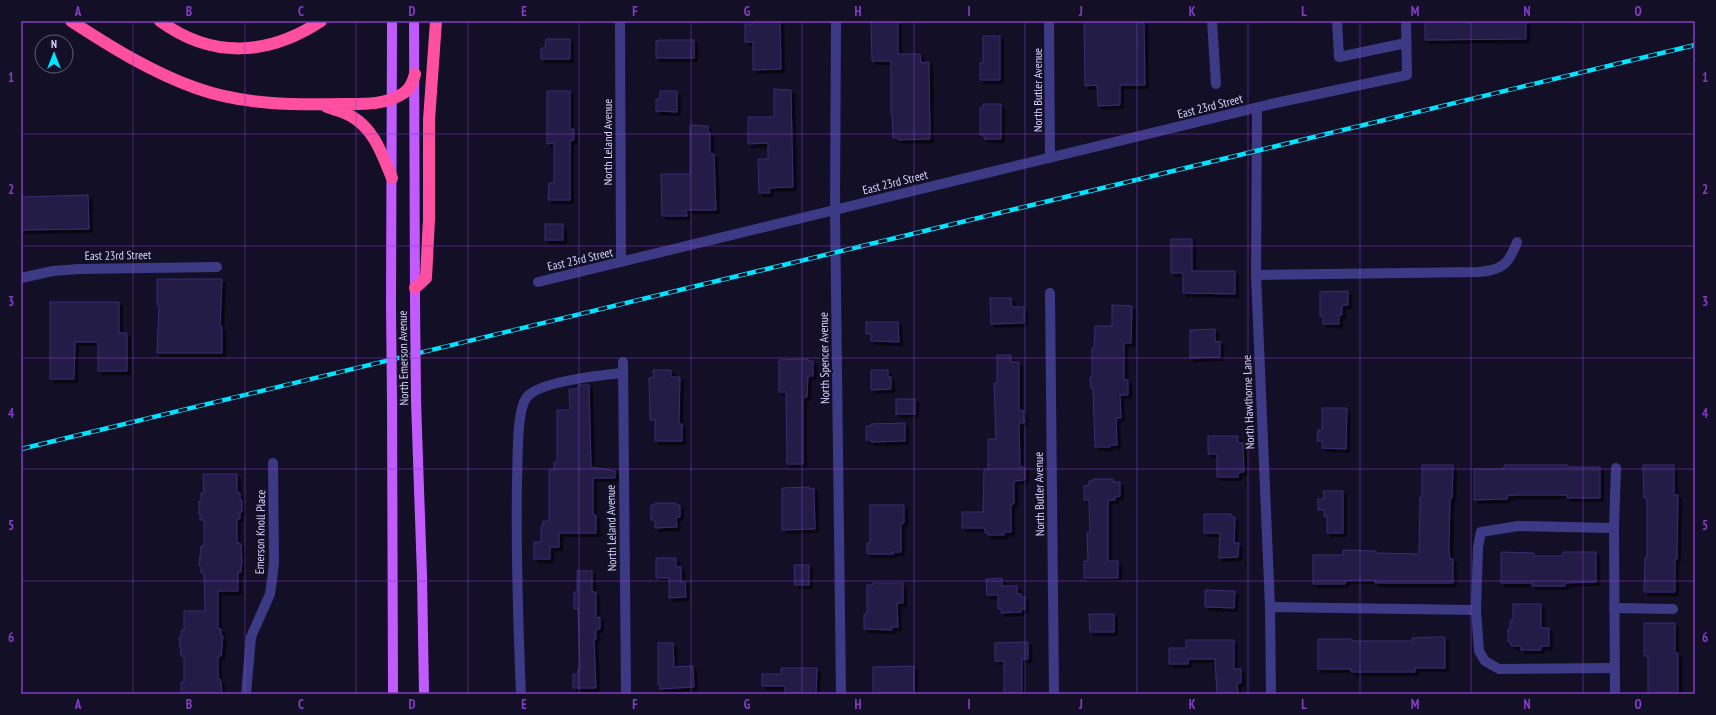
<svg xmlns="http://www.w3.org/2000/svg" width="1716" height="715" font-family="'PT Sans Narrow',sans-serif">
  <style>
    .building { fill: #241b47; stroke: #3b2d73; filter: url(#shadow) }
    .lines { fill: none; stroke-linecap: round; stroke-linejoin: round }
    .minor { stroke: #3d3a85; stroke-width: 10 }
    .major { stroke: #c25bff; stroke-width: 10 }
    .highway { stroke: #ff4fa3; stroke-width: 12 }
    .rail-casing { stroke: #00e5ff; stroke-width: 4.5 }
    .rail { stroke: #130f26; stroke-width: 3; stroke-dasharray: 9; stroke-linecap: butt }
    .major-bridge { stroke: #c25bff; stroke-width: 10 }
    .grid { fill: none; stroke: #843dc5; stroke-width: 1; stroke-opacity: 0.55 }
    .labels { text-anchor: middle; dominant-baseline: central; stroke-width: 4; stroke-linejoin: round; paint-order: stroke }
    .street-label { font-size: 12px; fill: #d9d4ff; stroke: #130f26 }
    .neatline { fill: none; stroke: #843dc5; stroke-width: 1.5 }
    .grid-label { font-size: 13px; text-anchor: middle; font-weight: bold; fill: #843dc5 }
  </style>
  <defs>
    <filter id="shadow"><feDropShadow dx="3.5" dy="3.5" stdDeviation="0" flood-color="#0009"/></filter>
  </defs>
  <rect width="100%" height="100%" fill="#130f26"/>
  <g class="building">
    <polygon points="753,21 780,21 781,69 753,70 753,42 745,42 745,24 753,24"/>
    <polygon points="871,21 898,21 898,54 920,54 921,63 929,62 930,139 898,140 898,138 893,138 892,114 891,114 891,61 872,61"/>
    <polygon points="1084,21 1144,21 1145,85 1120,85 1120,105 1098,106 1097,85 1085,86"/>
    <polygon points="1425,21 1526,21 1526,39 1425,40"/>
    <polygon points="983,36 1000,36 1000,80 980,80 980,63 983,63"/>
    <polygon points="546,39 570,39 570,59 541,59 541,48 545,48"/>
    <polygon points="660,40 694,40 694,58 656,58 656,41"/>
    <polygon points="774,89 791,90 793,187 769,188 770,193 759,193 758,159 768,159 768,143 748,144 748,117 774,117"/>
    <polygon points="547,91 570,91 570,129 574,129 574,140 570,141 570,200 548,200 549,183 554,183 554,143 547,144"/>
    <polygon points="660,91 677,91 677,112 656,111 656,99 660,99"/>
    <polygon points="983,104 1001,104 1001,139 984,139 984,135 980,135 980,108 983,108"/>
    <polygon points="690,125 708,126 708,132 710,132 710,154 714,154 716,210 686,210 687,216 662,216 661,174 690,174"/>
    <polygon points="88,195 89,229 21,230 21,197"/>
    <rect x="545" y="224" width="18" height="16"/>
    <polygon points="1171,239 1192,239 1192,271 1235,271 1235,294 1183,293 1183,273 1171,273"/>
    <polygon points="157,279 222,279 220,327 222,327 222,353 157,353 159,305 157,305"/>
    <polygon points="1348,291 1348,305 1342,305 1342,315 1339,315 1339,324 1323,324 1323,316 1320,316 1320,292"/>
    <polygon points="990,298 1011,298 1012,307 1024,307 1024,323 991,324"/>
    <polygon points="50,302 119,302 119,333 127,333 127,371 98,371 98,342 75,342 74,379 50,379"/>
    <polygon points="1112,305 1132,306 1131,343 1124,343 1124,380 1128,380 1128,395 1120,395 1121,418 1116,418 1117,445 1110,445 1110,447 1095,447 1093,389 1091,389 1090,377 1092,377 1092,348 1094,348 1095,326 1112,326"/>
    <polygon points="866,322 898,322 899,342 871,341 871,334 866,334"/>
    <polygon points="1215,329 1215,342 1220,341 1220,357 1190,358 1190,330"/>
    <polygon points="997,355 1011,355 1011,362 1018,362 1019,363 1019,411 1023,410 1024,423 1019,423 1020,464 1020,467 1025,467 1025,480 1014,481 1014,504 1011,504 1011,532 1004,532 1004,535 988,535 988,533 985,533 985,528 962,528 962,512 983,512 984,470 988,469 988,439 996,439 994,383 997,383"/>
    <polygon points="808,359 808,361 813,361 813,376 808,376 807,397 803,397 803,464 787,464 786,392 779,392 779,360"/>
    <polygon points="653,370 671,370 671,377 680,377 679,424 682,424 682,441 655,441 655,420 650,420 649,378 654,377"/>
    <polygon points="871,370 888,370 888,377 891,377 891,389 871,390"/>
    <polygon points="578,385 589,385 591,467 615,471 615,478 593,478 593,515 596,515 596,533 559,533 559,547 550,547 550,559 534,559 534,542 541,542 541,526 543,526 543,521 549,521 549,470 554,470 554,462 557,462 557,410 570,410 569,389 578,389"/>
    <rect x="896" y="399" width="19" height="15"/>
    <polygon points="1322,408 1347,408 1346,449 1322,448 1322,441 1317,441 1318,430 1322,430"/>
    <polygon points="905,423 905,441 871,442 871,440 866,440 866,426 871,426 871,424"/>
    <polygon points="1208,436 1238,436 1238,443 1243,443 1244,472 1239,472 1238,477 1217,477 1217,454 1208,454"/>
    <polygon points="1422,465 1453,465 1452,498 1450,498 1449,551 1450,559 1453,559 1453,583 1375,583 1375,580 1353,580 1345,581 1345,584 1313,584 1313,555 1343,555 1343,550 1376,551 1376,553 1419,554 1420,497 1422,497"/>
    <polygon points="1504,465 1568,465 1568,467 1600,467 1600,498 1567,498 1567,495 1514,495 1507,496 1507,499 1474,500 1474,469 1504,469"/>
    <polygon points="1643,465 1674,465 1674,495 1678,495 1677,559 1675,559 1675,592 1644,592 1645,558 1647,558 1647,498 1644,498"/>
    <polygon points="203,474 237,474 237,493 240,493 240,500 242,500 242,512 240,512 240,519 237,519 237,543 240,543 241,545 242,565 241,565 241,572 238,572 238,591 218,591 218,629 221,629 221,636 223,636 221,656 218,656 218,679 220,679 221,682 222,694 181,694 181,682 184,682 184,656 181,656 179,637 181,637 181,630 184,630 184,611 205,611 204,573 201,573 201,566 199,566 201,546 204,546 204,520 200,520 200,514 199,514 199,501 201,501 201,493 204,493"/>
    <polygon points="1093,479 1113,479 1113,482 1120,482 1120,496 1115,497 1115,500 1108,500 1108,561 1118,561 1118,578 1084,578 1084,561 1088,561 1087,533 1090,533 1089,500 1084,500 1084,486 1089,485 1089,481 1093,481"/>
    <polygon points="809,487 809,489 814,488 815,529 782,530 782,488"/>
    <polygon points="1323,491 1343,491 1343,533 1327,533 1327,516 1324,516 1324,510 1318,510 1318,499 1324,499"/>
    <polygon points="655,503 676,503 676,505 680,505 680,517 676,517 677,527 655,528 655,520 651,520 651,505 655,505"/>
    <polygon points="870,505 904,505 904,523 901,523 901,552 893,552 893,554 867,554 867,543 870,543"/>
    <polygon points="1204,514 1231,514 1231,517 1235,517 1234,543 1239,543 1238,557 1219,558 1220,533 1204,533"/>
    <polygon points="1501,552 1534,553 1534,556 1563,556 1563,552 1596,552 1596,582 1565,583 1565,586 1532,586 1532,583 1501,583"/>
    <polygon points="656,558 676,558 676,567 681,567 681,582 685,582 686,597 669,598 669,578 656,578"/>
    <polygon points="794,565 809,565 809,585 795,585"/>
    <polygon points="577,571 592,571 592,592 596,592 596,618 600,617 600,629 596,629 596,639 594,639 596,688 573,688 573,674 578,674 578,669 580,669 578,609 574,609 574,592 577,592"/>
    <polygon points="1002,578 1002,586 1017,586 1017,594 1021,594 1021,597 1025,597 1025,609 1021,609 1021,612 1001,613 1001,609 998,609 998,595 987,595 986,579"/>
    <polygon points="873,583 903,583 903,603 897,603 898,627 892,627 892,630 864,629 864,614 867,614 867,585 873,585"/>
    <polygon points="1205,590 1235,591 1234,608 1205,607"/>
    <polygon points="1513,604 1541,604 1541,628 1549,628 1549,646 1541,646 1541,650 1521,650 1521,646 1511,646 1511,642 1508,642 1508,629 1510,629 1510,620 1513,620"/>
    <polygon points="1089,614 1114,614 1114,632 1090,632"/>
    <polygon points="1644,623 1675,623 1675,653 1678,653 1678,694 1648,694 1648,656 1644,656"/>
    <polygon points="1434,637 1445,637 1445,668 1415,668 1415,672 1351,672 1351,669 1318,669 1318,639 1352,639 1352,641 1412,641 1412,638"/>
    <polygon points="1186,640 1234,640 1234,669 1241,669 1241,683 1237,683 1238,694 1217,694 1215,659 1188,659 1188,664 1169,664 1169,648 1186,648"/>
    <polygon points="1023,642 1028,642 1028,659 1022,659 1022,694 1004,694 1004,661 995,661 995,643"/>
    <polygon points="658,643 673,643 674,667 693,666 694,687 660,689 660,685 658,685"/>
    <polygon points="914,666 914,694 873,694 873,667"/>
    <polygon points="781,668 817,668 816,694 785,694 785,686 762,686 762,674 781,674"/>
  </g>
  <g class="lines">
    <g class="minor">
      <polyline points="620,21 621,262"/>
      <polyline points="836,21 835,210 841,694"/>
      <polyline points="1049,21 1050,158"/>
      <polyline points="1212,21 1216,84"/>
      <polyline points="1337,21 1339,57 1406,43"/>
      <polyline points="1257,108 1256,275 1270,607 1271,694"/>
      <path d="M1256,275L1479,272C1502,270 1509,264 1517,242"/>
      <polyline points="21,278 53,271 79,269 217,267"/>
      <polyline points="538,282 1271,104 1407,75 1406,21"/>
      <polyline points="1050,293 1054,694"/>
      <polyline points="623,362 626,694"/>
      <polyline points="1614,528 1518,526 1481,532 1478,547 1476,610 1479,651 1485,661 1499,669 1614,668"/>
      <polyline points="1270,607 1476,610"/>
      <polyline points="1614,608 1673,609"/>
      <polyline points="246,694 251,637 270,594 272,580 274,562 273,463"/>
      <path d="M521,694C518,623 516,552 517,481C518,463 516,410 527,397C540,381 602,375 623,373"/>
      <polyline points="1615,694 1614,528 1616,468"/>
    </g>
    <g class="major">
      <polyline points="414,21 415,302"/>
      <polyline points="391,306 392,21"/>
      <polyline points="416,401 422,576 424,694"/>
      <polyline points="392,404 393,694"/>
    </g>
    <g class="highway">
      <path d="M71,21C111,47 151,72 196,88C243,105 294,105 343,104C363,104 385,105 402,94C410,90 413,82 415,74"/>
      <path d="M160,21C212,59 268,56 321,21"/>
      <path d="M327,107C335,110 344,112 351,116C374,129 382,154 392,178"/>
      <polyline points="415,288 426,278 429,219 429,120 436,21"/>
    </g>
    <defs>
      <polyline id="rail" points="21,449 1695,45"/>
    </defs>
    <use href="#rail" class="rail-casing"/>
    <use href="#rail" class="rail"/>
    <g class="major-bridge">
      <polyline points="415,302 416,401"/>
      <polyline points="391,306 392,404"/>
    </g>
  </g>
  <path class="grid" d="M133,21V694M245,21V694M356,21V694M468,21V694M579,21V694M691,21V694M802,21V694M914,21V694M1025,21V694M1137,21V694M1248,21V694M1360,21V694M1471,21V694M1583,21V694M21,134H1695M21,246H1695M21,358H1695M21,469H1695M21,581H1695"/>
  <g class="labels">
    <g class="street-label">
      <text transform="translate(1037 90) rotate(-90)">North Butler Avenue</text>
      <text transform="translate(1210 106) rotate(-14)">East 23rd Street</text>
      <text transform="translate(607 142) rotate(-90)">North Leland Avenue</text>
      <text transform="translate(895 182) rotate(-14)">East 23rd Street</text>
      <text transform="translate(118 255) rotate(-1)">East 23rd Street</text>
      <text transform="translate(580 259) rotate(-13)">East 23rd Street</text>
      <text transform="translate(403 358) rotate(-91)">North Emerson Avenue</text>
      <text transform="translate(824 358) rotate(-91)">North Spencer Avenue</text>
      <text transform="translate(1248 402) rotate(-92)">North Hawthorne Lane</text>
      <text transform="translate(1039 494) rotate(-91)">North Butler Avenue</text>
      <text transform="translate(611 528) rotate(-91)">North Leland Avenue</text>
      <text transform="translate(260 532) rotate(-89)">Emerson Knoll Place</text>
    </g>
  </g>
  <rect width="1716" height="715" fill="none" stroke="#130f26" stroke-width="44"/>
  <g transform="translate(54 54)"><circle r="19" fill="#130f26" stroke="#625e7d"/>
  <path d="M0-3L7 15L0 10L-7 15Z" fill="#00e5ff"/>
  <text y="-6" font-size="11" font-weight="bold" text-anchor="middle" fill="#d9d4ff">N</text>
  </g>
  <rect x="22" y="22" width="1672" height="671" class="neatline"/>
  <g class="grid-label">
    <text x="78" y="16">A</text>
    <text x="189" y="16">B</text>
    <text x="301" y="16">C</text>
    <text x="412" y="16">D</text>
    <text x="524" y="16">E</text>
    <text x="635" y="16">F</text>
    <text x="747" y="16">G</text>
    <text x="858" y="16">H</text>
    <text x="969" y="16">I</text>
    <text x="1081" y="16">J</text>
    <text x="1192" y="16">K</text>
    <text x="1304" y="16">L</text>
    <text x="1415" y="16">M</text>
    <text x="1527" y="16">N</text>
    <text x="1638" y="16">O</text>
    <text x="11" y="82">1</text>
    <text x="1705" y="82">1</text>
    <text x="11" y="194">2</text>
    <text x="1705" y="194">2</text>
    <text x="11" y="306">3</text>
    <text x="1705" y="306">3</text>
    <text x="11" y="418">4</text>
    <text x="1705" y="418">4</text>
    <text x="11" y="530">5</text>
    <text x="1705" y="530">5</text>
    <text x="11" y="642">6</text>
    <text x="1705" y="642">6</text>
    <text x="78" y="709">A</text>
    <text x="189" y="709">B</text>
    <text x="301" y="709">C</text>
    <text x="412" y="709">D</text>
    <text x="524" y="709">E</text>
    <text x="635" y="709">F</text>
    <text x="747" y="709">G</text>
    <text x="858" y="709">H</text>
    <text x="969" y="709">I</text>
    <text x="1081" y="709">J</text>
    <text x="1192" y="709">K</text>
    <text x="1304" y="709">L</text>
    <text x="1415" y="709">M</text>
    <text x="1527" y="709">N</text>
    <text x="1638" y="709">O</text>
  </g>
</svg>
